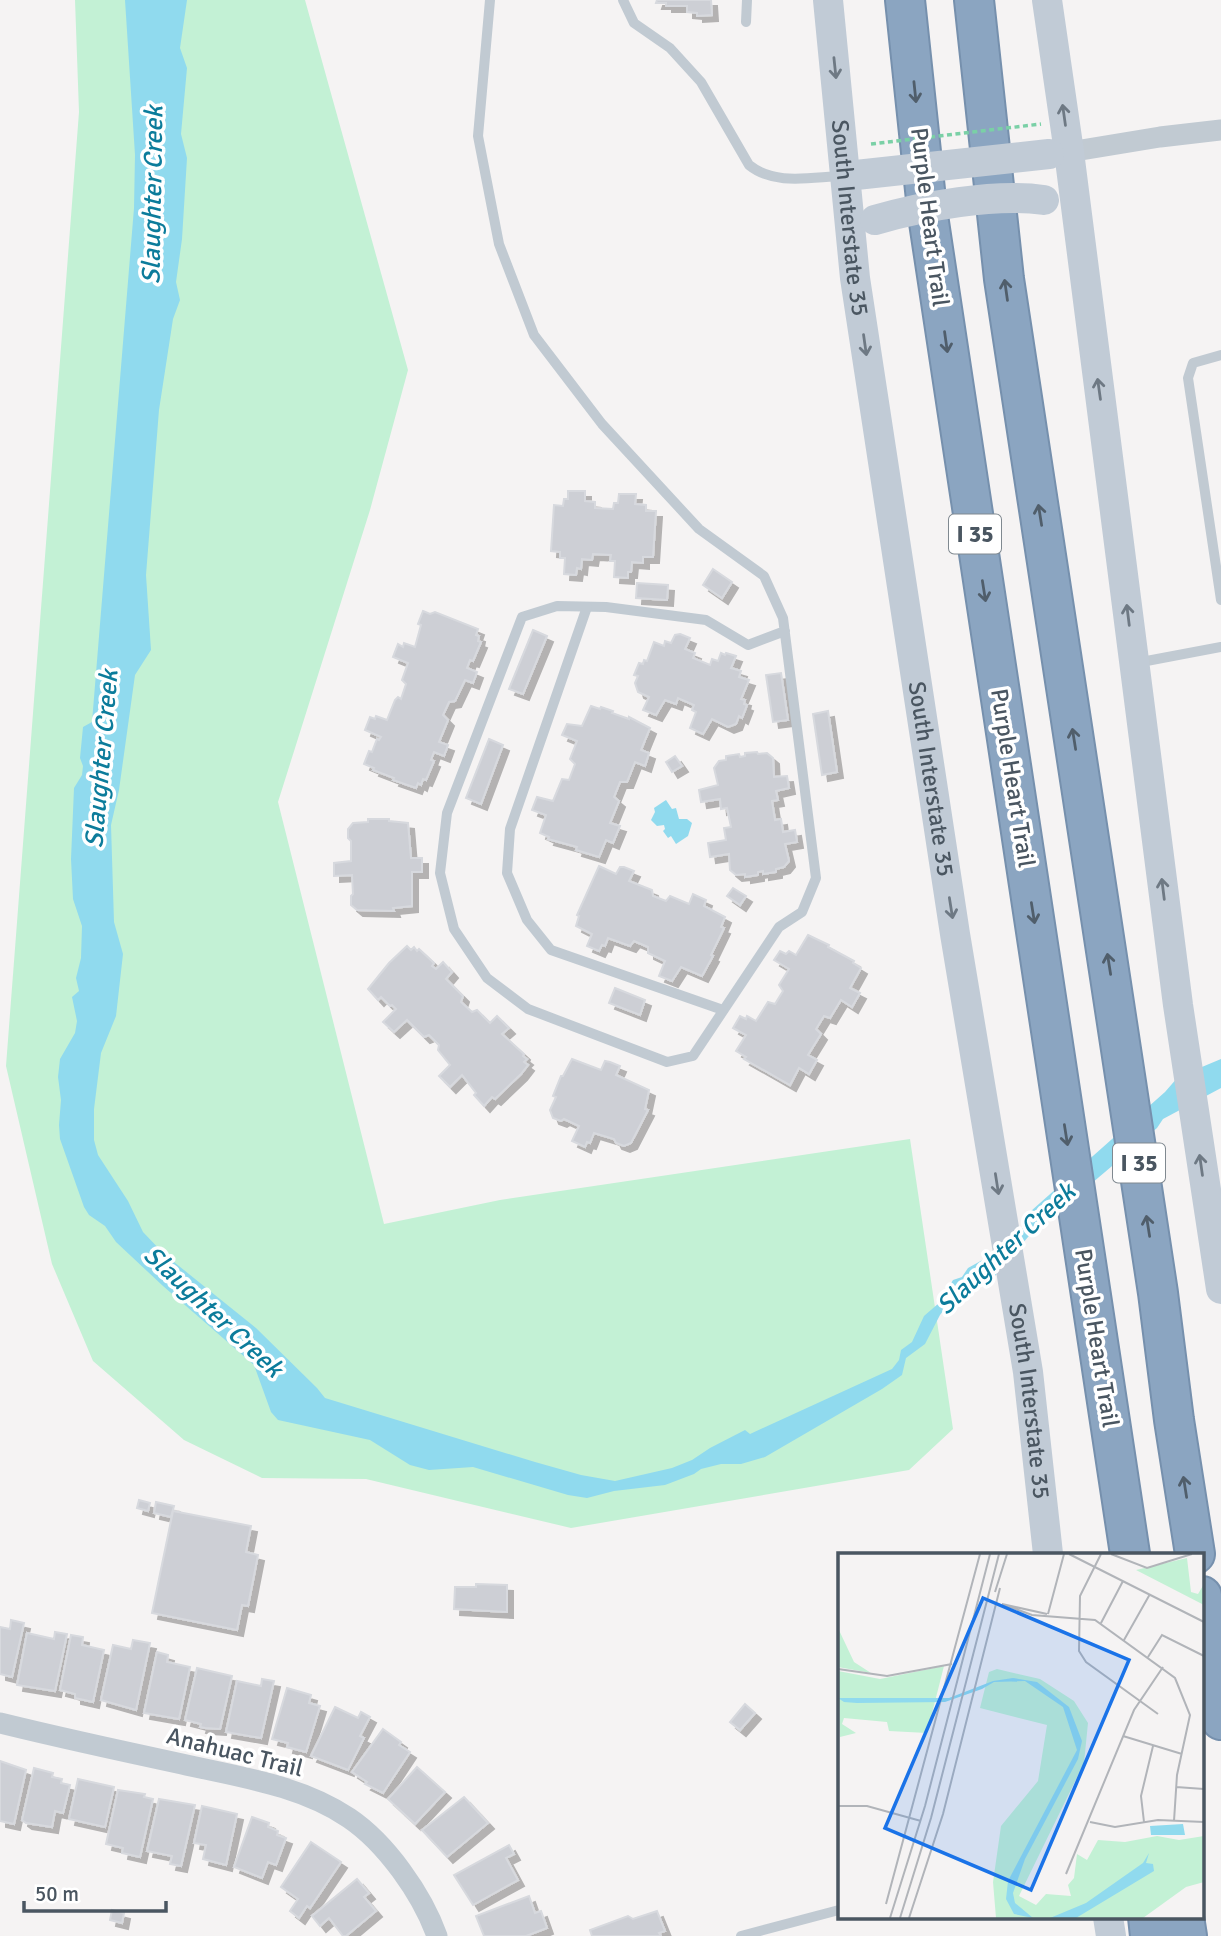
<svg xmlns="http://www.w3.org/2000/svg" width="1221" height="1936" font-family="Signika,sans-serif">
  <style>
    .green { fill: #c3f1d5 }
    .water { fill: #90daee }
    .building { fill: #cdcfd5; stroke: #d7d9de; stroke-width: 2; filter: url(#shadow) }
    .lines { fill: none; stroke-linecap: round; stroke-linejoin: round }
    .highway-casing { stroke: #7690ad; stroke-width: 42 }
    .lane { stroke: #c1cad2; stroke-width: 10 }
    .street { stroke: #c1cad2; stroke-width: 21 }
    .secondary { stroke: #c1cbd6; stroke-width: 30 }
    .highway { stroke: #8ba5c1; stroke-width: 38 }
    .path-bridge { stroke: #7ad0a6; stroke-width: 3.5; stroke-dasharray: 5 3.5; stroke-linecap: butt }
    .secondary-bridge { stroke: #c1cbd6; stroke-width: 30 }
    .oneway { stroke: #6e7984 }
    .oneway2 { stroke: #505e6b }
    .labels { text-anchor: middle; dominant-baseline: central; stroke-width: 7; stroke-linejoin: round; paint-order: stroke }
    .shield { fill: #fff; stroke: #808990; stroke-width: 2 }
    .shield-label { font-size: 23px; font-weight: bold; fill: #4a5661 }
    .street-label { font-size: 24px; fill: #4a5661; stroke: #fff }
    .water-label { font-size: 26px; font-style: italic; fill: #0c7c9b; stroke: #fff }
    .inset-road { fill: none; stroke: #b1b4b9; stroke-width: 2 }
    .view { fill: #1a73e8; fill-opacity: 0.15; stroke: #1a73e8; stroke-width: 3.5 }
    .inset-edge { fill: none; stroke: #4a5661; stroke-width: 3.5 }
  </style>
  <defs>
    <filter id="shadow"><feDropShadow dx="6" dy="6" stdDeviation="0" flood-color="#0004"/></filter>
  </defs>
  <rect width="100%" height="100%" fill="#f5f3f3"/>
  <polygon class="green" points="75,0 305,0 408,370 370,510 278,802 384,1224 500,1200 910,1139 953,1429 909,1470 571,1528 366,1479 262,1478 184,1440 93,1361 52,1264 6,1066 79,112"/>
  <g class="water">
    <polygon points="125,0 187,0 180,48 187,68 181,134 187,158 182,239 176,282 180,300 173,319 159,410 146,575 151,650 135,675 119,790 111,825 114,922 123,954 116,1016 101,1053 94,1109 94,1140 98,1155 128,1201 143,1232 164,1254 256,1328 317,1388 325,1398 535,1462 581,1475 615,1481 672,1468 692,1460 710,1448 745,1430 750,1434 892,1369 899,1360 901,1350 912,1342 924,1316 939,1303 953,1280 962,1277 968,1268 986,1258 1024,1227 1031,1211 1165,1092 1178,1077 1221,1059 1221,1088 1163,1119 1157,1128 1053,1216 1039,1224 990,1282 966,1289 954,1297 940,1315 925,1344 906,1358 902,1375 882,1389 765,1457 741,1464 721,1464 701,1469 694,1474 665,1485 614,1491 587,1498 568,1495 473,1467 429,1470 410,1465 370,1440 278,1420 271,1412 254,1365 163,1286 116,1242 105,1226 89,1215 84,1207 60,1139 59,1125 61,1100 58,1077 60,1059 75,1033 77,1021 72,997 79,991 76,978 81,958 82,926 73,899 71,859 74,788 82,775 83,766 80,758 83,727 92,722 134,208 135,155"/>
    <polygon points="666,800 672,809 676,808 679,819 687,819 692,823 688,836 676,844 671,836 668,838 663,831 665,829 664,825 657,826 651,820 655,812 654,808"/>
  </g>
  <g class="building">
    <polygon points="657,0 711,0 712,15 697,16 697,13 687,12 687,6 666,6 666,3 656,3"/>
    <polygon points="568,491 585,491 585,501 595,502 595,508 613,509 614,503 618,503 619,494 636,494 635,504 646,505 646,511 656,511 653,557 643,557 643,563 632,562 631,572 628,572 628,578 614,577 615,561 610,561 611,555 593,554 592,560 582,559 581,569 577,568 576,575 564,574 565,558 560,558 560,552 551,551 554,505 563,506 564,499 568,499"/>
    <polygon points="713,569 732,582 722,598 703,585"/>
    <polygon points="637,583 668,585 667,600 636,598"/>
    <polygon points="423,611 430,614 435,612 478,629 476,635 479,636 478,641 481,642 473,661 470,660 467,668 477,672 473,683 465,680 455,701 449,702 443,715 448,720 439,742 448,745 444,756 434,752 431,760 434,761 426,780 423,779 421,785 418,783 416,788 393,780 394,778 373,770 374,768 364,764 369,751 372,752 377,739 379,740 381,737 365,730 370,717 375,719 376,716 387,720 395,700 398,697 401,699 406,684 402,680 408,663 393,657 398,644 403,647 404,643 415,647 421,625 418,624"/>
    <polygon points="533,630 547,636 523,694 509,689"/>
    <polygon points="680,634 690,638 685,649 695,653 693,658 710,665 712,659 718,661 721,653 725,655 726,653 736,656 731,668 741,671 739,677 749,680 741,699 745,700 744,704 747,705 742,718 739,716 736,724 728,727 712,719 703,734 690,728 696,712 692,710 694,705 678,698 676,704 665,700 656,715 643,710 649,697 638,692 635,683 638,676 634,675 639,663 643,664 644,660 647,661 654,642 664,646 665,641 671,643 675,635"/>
    <polygon points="781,673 788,720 773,722 766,675"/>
    <polygon points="591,706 600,709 601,707 613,711 612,713 629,719 629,717 650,728 641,750 649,753 645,766 635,762 627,782 620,782 614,797 619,801 610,823 620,826 613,843 606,840 599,857 576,850 577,847 548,839 549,837 540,833 546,815 532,810 537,797 553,801 562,779 569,780 575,764 570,759 577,741 562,735 567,724 582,726"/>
    <polygon points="828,711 837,772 822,775 813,714"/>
    <polygon points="489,739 503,745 481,804 466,798"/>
    <polygon points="757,752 758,754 767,753 773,758 774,777 787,776 789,788 776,791 778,800 772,801 775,820 781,819 783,832 795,830 797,842 785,844 789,861 784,867 776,869 776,872 763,874 763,871 758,872 758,875 745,877 745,874 736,875 730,870 729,854 710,857 708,843 726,840 724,828 731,827 727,808 721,809 720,799 701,802 699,790 718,785 714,768 719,761 726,760 726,756 739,754 740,757 745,756 745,753"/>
    <polygon points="675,756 682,766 672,772 666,762"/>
    <polygon points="368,819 389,819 389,821 408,823 411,858 422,858 422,872 412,872 412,906 393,908 394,911 357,910 351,905 351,896 353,894 352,875 334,876 334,863 351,861 351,841 348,838 348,829 353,823 368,822"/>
    <polygon points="599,866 616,874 620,867 624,867 634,871 629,881 652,890 653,896 666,901 670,896 689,904 693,894 706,900 704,906 725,917 721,927 724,928 711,955 713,956 702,976 681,967 672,981 659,976 665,961 648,953 648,947 634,941 630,946 608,938 605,946 602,945 599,951 587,946 592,934 576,926 579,916 577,915"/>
    <polygon points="733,888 746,896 740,905 727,896"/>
    <polygon points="808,935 829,945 828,947 854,961 853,963 861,968 850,988 860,993 852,1007 841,1000 830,1018 824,1016 816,1029 821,1034 808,1055 817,1060 809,1074 799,1068 790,1085 744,1059 746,1057 736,1051 746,1035 733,1028 740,1016 746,1019 747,1016 756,1021 768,1002 775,1004 783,991 779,985 789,969 774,960 780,951 786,954 789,951 796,955"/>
    <polygon points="407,946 411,950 414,947 417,951 419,949 434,963 432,966 436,969 443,962 452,972 446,979 463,996 461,1002 472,1012 477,1010 490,1023 497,1016 509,1028 502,1034 524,1054 523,1056 527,1059 524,1062 528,1065 521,1074 495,1099 492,1097 484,1106 474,1095 476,1093 462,1075 450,1087 439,1076 450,1065 438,1050 439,1045 429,1035 424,1037 407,1020 394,1032 383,1022 396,1009 392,1005 390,1006 381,997 378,1000 368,989 389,963"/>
    <polygon points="615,988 645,1000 640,1015 609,1003"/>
    <polygon points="572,1059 601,1070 605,1061 610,1062 620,1066 616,1075 649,1090 645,1109 648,1110 631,1143 624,1146 616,1143 614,1139 594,1133 590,1143 587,1142 585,1147 572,1141 579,1126 564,1119 561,1121 553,1118 550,1110 556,1097 553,1096 561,1076 563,1076"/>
    <polygon points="139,1500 150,1503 148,1511 137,1508"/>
    <polygon points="156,1502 174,1506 171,1517 154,1513"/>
    <polygon points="173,1511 251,1526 246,1552 258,1555 248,1606 242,1605 237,1630 152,1613"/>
    <polygon points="476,1584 507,1585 507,1612 454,1609 455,1587 476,1587"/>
    <polygon points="11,1620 24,1623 12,1677 0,1674 0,1627 10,1629"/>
    <polygon points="55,1632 67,1634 55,1691 17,1685 27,1633 54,1639"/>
    <polygon points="71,1635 83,1637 82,1645 104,1650 93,1702 75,1698 75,1694 60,1690"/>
    <polygon points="133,1640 150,1643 136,1710 101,1700 113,1645 131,1649"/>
    <polygon points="157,1652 168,1655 167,1662 190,1667 179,1719 144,1713"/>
    <polygon points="197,1668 232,1676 220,1729 205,1728 200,1727 201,1724 185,1720"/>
    <polygon points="262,1679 274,1681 261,1738 226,1732 237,1681 261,1686"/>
    <polygon points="287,1688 311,1695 309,1703 320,1706 306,1752 287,1747 288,1743 272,1739"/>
    <polygon points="745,1704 755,1713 740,1730 730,1722"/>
    <polygon points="335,1707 358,1718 361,1712 370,1717 360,1736 364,1738 348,1770 311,1756"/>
    <polygon points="383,1729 401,1742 399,1745 410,1752 383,1793 365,1784 367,1782 352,1772"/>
    <polygon points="0,1761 26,1770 14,1824 0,1821"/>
    <polygon points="417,1767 445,1792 415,1824 388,1799"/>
    <polygon points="34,1768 53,1773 52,1777 62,1779 61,1783 70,1785 63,1813 55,1811 52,1827 26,1823 22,1820"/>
    <polygon points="78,1779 114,1787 105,1827 69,1819"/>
    <polygon points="118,1790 145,1794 144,1797 153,1799 140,1857 122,1853 123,1848 106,1844"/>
    <polygon points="464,1797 488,1823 447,1857 422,1830"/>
    <polygon points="159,1799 195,1805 181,1866 170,1864 172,1856 147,1851"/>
    <polygon points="202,1806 237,1814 226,1865 203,1859 206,1845 194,1843"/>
    <polygon points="252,1817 269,1823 268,1827 278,1831 277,1835 286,1838 276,1865 268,1862 262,1878 234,1867"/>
    <polygon points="311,1842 341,1862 310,1908 307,1906 299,1918 290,1911 298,1899 281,1887"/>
    <polygon points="509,1845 514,1854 506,1858 518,1880 473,1905 454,1875"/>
    <polygon points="357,1879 369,1893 364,1897 376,1911 346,1936 343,1936 329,1918 320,1926 312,1916"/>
    <polygon points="529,1896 535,1913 541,1911 547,1928 526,1936 484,1936 476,1916"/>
    <polygon points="112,1910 124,1913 122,1923 110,1920"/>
    <polygon points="657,1911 665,1931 659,1933 661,1936 592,1936 590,1930 628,1916 633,1919"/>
  </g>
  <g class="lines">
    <defs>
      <g id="highway">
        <polyline points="905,0 927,209 1130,1554"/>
        <polyline points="974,0 1004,279 1158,1293 1174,1420 1195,1554"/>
        <polyline points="1202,1596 1221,1720"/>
        <polyline points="1148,1917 1150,1936"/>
        <polyline points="1184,1917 1187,1936"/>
      </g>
    </defs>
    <use href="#highway" class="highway-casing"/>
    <g class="lane">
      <polyline points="490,0 478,136 499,244 534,335 602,424 699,529 764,576 783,618 816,878 802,912 779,927 693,1056 667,1062 528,1009 487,978 454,929 440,873 447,813 522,617 557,606 606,607 706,620 748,645 785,631"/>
      <path d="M623,0L634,23L670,48L701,82L749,165C775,186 811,177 843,176"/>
      <polyline points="746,22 747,0"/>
      <polyline points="1221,355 1193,363 1188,378 1221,600"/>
      <polyline points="587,607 510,829 507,873 527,920 551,950 723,1010"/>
      <polyline points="1136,663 1221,647"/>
      <polyline points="741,1936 839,1910"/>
    </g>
    <g class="street">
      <polyline points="1069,152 1160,137 1221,130"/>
      <path d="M0,1723C61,1738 121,1751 182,1764C239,1777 300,1785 349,1818C386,1843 422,1894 437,1936"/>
    </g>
    <g class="secondary">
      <path id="s1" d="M828,0L855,278L955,934L1028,1372L1048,1554"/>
      <polyline points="1047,0 1069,152 1178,1005 1221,1289"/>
      <polyline points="1108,1917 1111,1936"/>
    </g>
    <use href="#highway" class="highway"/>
    <polyline class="path-bridge" points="871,144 1041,124"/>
    <g class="secondary-bridge">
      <polyline points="856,175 1049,154"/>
      <path d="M875,220C923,206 995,193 1044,200"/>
    </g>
  </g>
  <defs><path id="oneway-shaft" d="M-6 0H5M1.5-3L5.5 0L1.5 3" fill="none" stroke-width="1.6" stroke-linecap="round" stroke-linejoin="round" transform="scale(1.75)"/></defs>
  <g class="oneway">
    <use href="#oneway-shaft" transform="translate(835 68) rotate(84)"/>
    <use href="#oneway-shaft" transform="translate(1064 115) rotate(-98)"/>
    <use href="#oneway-shaft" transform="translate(865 345) rotate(82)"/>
    <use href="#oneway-shaft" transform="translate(1099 389) rotate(-98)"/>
    <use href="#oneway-shaft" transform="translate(1128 615) rotate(-97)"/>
    <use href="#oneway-shaft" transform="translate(1163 889) rotate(-97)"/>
    <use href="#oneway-shaft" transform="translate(951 908) rotate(81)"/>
    <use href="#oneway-shaft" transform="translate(1201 1165) rotate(-98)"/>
    <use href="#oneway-shaft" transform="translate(997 1184) rotate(81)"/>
  </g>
  <g class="oneway2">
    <use href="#oneway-shaft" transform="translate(915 92) rotate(84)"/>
    <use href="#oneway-shaft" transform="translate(1006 290) rotate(-98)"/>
    <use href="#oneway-shaft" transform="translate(946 342) rotate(82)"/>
    <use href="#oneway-shaft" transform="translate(1040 515) rotate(-99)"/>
    <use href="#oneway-shaft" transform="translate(984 591) rotate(81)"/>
    <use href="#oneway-shaft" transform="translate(1074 739) rotate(-99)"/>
    <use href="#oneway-shaft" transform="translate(1033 913) rotate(81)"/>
    <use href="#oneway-shaft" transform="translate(1109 964) rotate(-99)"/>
    <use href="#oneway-shaft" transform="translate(1066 1135) rotate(81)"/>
    <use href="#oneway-shaft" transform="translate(1148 1226) rotate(-99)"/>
    <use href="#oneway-shaft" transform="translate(1185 1487) rotate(-99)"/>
  </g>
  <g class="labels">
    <g class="shield">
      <rect x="949" y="514.5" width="52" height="39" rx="5"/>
      <rect x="1113" y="1143.5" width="52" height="39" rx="5"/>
    </g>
    <g class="shield-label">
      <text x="975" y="534">I 35</text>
      <text x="1139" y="1163">I 35</text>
    </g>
    <g class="street-label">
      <text stroke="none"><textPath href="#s1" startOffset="219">South Interstate 35</textPath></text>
      <text transform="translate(930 217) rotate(83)">Purple Heart Trail</text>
      <text stroke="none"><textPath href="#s1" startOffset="786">South Interstate 35</textPath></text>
      <text transform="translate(1013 778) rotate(81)">Purple Heart Trail</text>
      <text transform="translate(1097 1338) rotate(81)">Purple Heart Trail</text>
      <text stroke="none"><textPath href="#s1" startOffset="1416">South Interstate 35</textPath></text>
      <text transform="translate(235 1752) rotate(14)">Anahuac Trail</text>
    </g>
    <g class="water-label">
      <text transform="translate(153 195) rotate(-89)">Slaughter Creek</text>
      <text transform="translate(102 759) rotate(-85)">Slaughter Creek</text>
      <text transform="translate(1006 1249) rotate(-43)">Slaughter Creek</text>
      <text transform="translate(213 1312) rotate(43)">Slaughter Creek</text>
    </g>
  </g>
  <g transform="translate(838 1553)">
    <rect width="366" height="366" fill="#f5f3f3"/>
    <path d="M349,5L353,39L360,41L366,31V52L298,17ZM0,75L16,109L33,120L0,114ZM106,113L89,180L51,178L49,169L6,165L4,171L18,180L2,184L0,118L42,126ZM159,116L202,126L236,148L250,170L246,210L181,343L198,352L208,341L233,343L230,332L236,325L239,301L249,307L260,287L287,289L319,283L341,287L366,283V329L348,334L305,365H158L155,329L163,273L200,228L209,172L142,155L151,119Z" fill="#c3f1d5"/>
    <path d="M175,125L199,129L231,154L244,188L240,206L187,306L175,340L177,350L195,365L176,361L168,346L170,328L239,197L225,154L187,128L156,129L144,136L107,149L19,150L6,149L0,145H111L155,128ZM345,271L347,282H313L312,273ZM311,300L308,310L315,311L316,318L238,365H212L248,350L305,310Z" fill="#90daee"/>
    <path class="inset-road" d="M231,1L366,69M263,1L242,43L241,98L248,109L320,161M273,1L309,15L354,1M157,39L169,1M164,51L194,62L257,67L337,125L352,162L339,222L336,268M164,51L209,61M210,61L226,1M263,70L285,28M286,87L312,41M310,104L324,82L366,103M0,116L49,123L114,111M285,183L344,201M338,234L366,236M0,253H29L83,268M252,269L277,274L320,267L366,269M306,269L303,243L315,193M228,321L296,157L325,114M48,351L142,1M52,365L87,253L152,1M62,365L93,265L161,1M71,365L105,261L162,35"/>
    <path class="view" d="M145,45L291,107L193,337L47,275Z"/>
    <rect width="366" height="366" class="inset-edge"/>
  </g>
  <path d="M24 1901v10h142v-10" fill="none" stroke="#4a5661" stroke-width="3.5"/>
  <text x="35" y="1901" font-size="21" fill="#4a5661" stroke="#ffffff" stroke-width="5" paint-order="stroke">50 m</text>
</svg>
